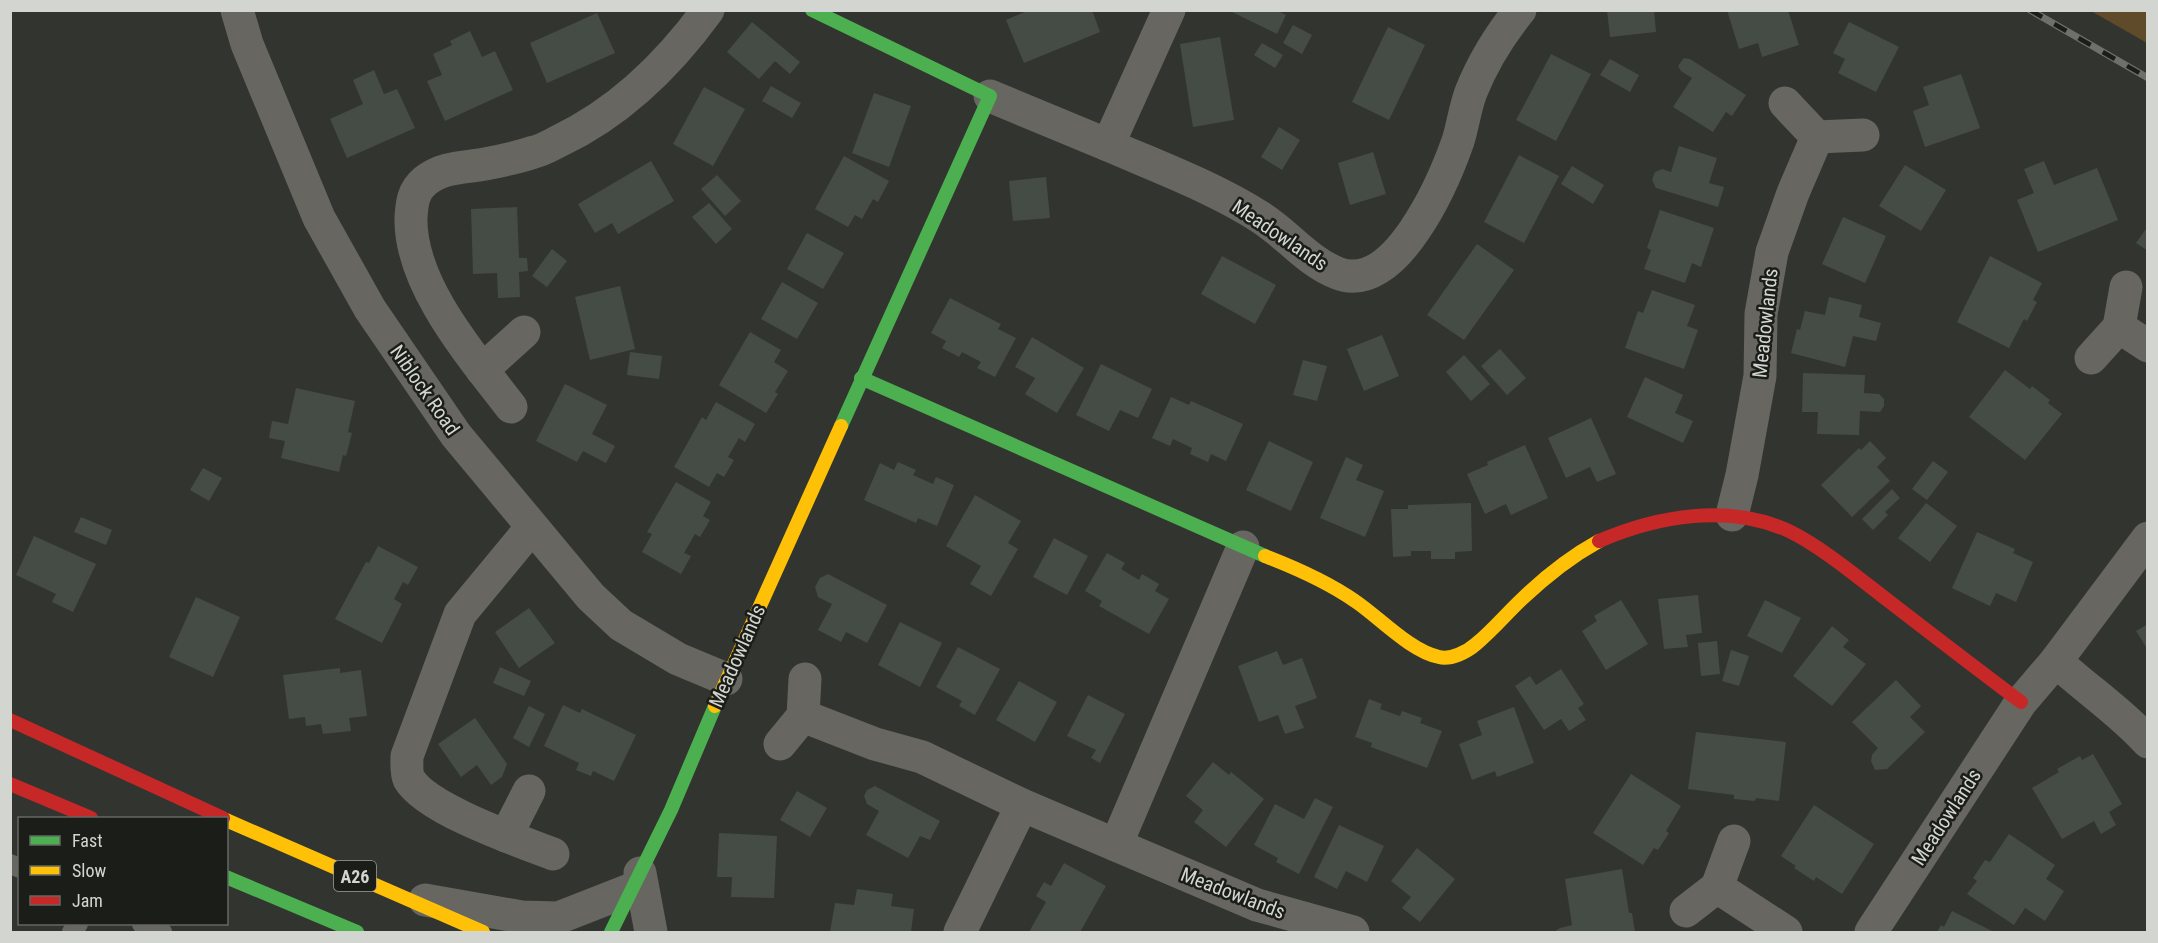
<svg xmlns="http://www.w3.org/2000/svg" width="2158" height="943" font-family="'Roboto Condensed',sans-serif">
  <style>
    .green { fill: #5f4a2a }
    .building { fill: #444c45 }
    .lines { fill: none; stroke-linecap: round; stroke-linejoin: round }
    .lane { stroke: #676660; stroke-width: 20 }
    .street { stroke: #676660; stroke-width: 33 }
    .fast { stroke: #4caf50; stroke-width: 14 }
    .slow { stroke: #ffc107; stroke-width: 14 }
    .jam { stroke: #c62828; stroke-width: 14 }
    .rail-casing { stroke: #6f706b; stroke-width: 7 }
    .rail { stroke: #1b1d19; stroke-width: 4.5; stroke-dasharray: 14; stroke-linecap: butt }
    .labels { text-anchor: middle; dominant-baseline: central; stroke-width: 5; stroke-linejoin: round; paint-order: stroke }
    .shield { fill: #1b1d19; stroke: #9c9e99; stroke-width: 1.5 }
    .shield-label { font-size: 18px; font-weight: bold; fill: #d3d5d0 }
    .street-label { font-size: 20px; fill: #d3d5d0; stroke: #1b1d19 }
  </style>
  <rect width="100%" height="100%" fill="#323430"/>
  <polygon class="green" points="2091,11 2147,11 2147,43"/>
  <g class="building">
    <polygon points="1029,10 1092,10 1100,32 1024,63 1006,20"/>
    <polygon points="1228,10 1276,10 1286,15 1277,34"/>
    <polygon points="1607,10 1654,10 1656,32 1610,37"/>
    <polygon points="1727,10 1788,10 1799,45 1762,57 1758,43 1739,49"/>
    <polygon points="597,13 615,53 547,83 530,43"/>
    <polygon points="752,22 800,62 790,74 775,61 759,79 727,52"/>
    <polygon points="1849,22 1899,47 1876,92 1838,73 1845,59 1833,53"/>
    <polygon points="1293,25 1312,35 1302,54 1283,43"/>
    <polygon points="1388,27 1425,45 1389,120 1352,102"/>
    <polygon points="470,31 482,57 495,51 513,90 445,121 427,81 442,75 433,54 452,45 450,41"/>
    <polygon points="1220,37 1234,120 1193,127 1180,44"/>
    <polygon points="1262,43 1283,55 1275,68 1254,55"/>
    <polygon points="1551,54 1591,74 1556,141 1516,120"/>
    <polygon points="1684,58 1690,59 1746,95 1732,116 1726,112 1713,132 1673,107 1692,78 1681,71 1678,66"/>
    <polygon points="1610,59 1639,75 1630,92 1600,75"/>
    <polygon points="374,70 384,94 397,89 415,128 347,158 330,119 363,104 353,80"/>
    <polygon points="1961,74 1980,128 1925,147 1913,111 1929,105 1923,87"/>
    <polygon points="771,86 801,103 792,118 762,101"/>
    <polygon points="704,87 745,109 713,166 673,144"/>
    <polygon points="874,93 911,106 889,167 852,153"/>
    <polygon points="1279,127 1300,140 1282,170 1261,157"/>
    <polygon points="1679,146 1717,158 1709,183 1724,187 1718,207 1656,188 1652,180 1655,172 1662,169 1671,172"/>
    <polygon points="1373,152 1386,194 1350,205 1338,163"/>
    <polygon points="1519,155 1559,176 1524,243 1484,222"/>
    <polygon points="844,156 889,181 878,202 873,199 862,219 855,215 848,227 815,209"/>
    <polygon points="651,161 674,201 618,234 612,223 595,233 578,204"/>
    <polygon points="2044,161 2054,185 2097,168 2118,220 2038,252 2017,200 2034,193 2024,169"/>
    <polygon points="1905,165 1946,190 1921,231 1879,206"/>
    <polygon points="1572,166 1604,185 1593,204 1561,184"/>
    <polygon points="717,175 741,201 725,216 701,189"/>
    <polygon points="1046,177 1050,218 1013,221 1009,181"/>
    <polygon points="709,203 732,229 716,244 692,217"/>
    <polygon points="517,207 519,258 527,258 528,271 519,272 520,297 498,298 497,273 473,274 471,209"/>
    <polygon points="1660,210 1714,228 1701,267 1692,263 1685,283 1644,269 1651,250 1647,248"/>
    <polygon points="1843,217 1886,236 1865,283 1822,264"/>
    <polygon points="2148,226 2148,251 2136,243"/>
    <polygon points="807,233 844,253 823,289 787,269"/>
    <polygon points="1477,244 1514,270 1464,340 1427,315"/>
    <polygon points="552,249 567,261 547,287 532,276"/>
    <polygon points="1222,256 1276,285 1255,324 1201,294"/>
    <polygon points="1990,256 2042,283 2033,300 2037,302 2027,321 2024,319 2009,348 1957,322"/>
    <polygon points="782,282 818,303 797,339 761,319"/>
    <polygon points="620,286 635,349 590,360 575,297"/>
    <polygon points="1652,290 1695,305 1687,326 1698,330 1684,369 1625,348 1638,311 1643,313"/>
    <polygon points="1829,297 1862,305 1859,317 1881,323 1876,341 1853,336 1845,367 1791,353 1797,329 1800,330 1805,311 1825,315"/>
    <polygon points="950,298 1001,324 998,329 1016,338 995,377 977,368 981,362 962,352 959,357 942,348 946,341 931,333"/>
    <polygon points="750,332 781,350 774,362 788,371 775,392 778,394 766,413 719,385"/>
    <polygon points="1382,335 1399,376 1364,391 1347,349"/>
    <polygon points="1032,337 1084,368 1057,413 1025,394 1035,378 1015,367"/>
    <polygon points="1500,349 1526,378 1507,395 1481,366"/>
    <polygon points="630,352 662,356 659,379 627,375"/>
    <polygon points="1464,355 1490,384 1471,401 1446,372"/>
    <polygon points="1303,360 1327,366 1317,401 1293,395"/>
    <polygon points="1101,364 1152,389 1138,418 1120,410 1109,431 1076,415"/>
    <polygon points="2005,370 2030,389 2032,386 2050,400 2048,403 2062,414 2025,460 1969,417"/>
    <polygon points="1803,373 1865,375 1864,393 1879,394 1884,399 1884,406 1880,412 1860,411 1859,435 1817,434 1818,412 1802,412"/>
    <polygon points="1645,377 1683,395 1675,413 1693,421 1683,443 1627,417"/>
    <polygon points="565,384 607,405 592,434 615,446 606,463 583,451 577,462 536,441"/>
    <polygon points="296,388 355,401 348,432 352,433 346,456 343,455 339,472 281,458 285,441 269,438 272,421 288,424"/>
    <polygon points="1171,397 1189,405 1191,401 1243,424 1226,461 1211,454 1208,462 1190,454 1192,448 1173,439 1170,446 1152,438"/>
    <polygon points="716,402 755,424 745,442 739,438 728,457 734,460 724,477 717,473 709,487 674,467 702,417 706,420"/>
    <polygon points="1591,418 1616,474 1597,482 1590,467 1566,478 1548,438"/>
    <polygon points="1269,441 1313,462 1291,511 1246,490"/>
    <polygon points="1870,441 1886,458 1877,467 1890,481 1852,517 1821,485 1859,448 1861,450"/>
    <polygon points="1525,445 1548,498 1511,515 1506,504 1485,514 1467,474 1488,465 1487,462"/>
    <polygon points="1346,457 1363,465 1356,480 1384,491 1365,537 1320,518"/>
    <polygon points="1933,461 1948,472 1927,500 1912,489"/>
    <polygon points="898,462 916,470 913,475 933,484 936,477 954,485 937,526 918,518 916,523 864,500 880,463 894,470"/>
    <polygon points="203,468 222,478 209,501 190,490"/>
    <polygon points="676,482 711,502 703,516 710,520 700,537 695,534 684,553 691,556 681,574 642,552 652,534 647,532"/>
    <polygon points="1892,489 1900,498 1885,512 1888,515 1873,530 1862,519"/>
    <polygon points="975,495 1021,521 1008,543 1018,549 991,596 970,584 981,566 946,546"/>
    <polygon points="1471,503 1472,551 1455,552 1455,559 1431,559 1431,551 1411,551 1411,556 1393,557 1391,509 1408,509 1408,505"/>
    <polygon points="1926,503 1957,526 1930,562 1898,538"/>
    <polygon points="81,517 112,530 106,545 74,532"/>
    <polygon points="1977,532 2015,549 2013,553 2033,562 2016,602 1996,593 1990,606 1952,588"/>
    <polygon points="34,536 96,564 73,612 52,602 56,594 16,575"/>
    <polygon points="1054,538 1088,556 1067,595 1033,577"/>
    <polygon points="378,546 418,567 408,585 403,582 394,599 402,604 382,643 335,619 366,562 369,563"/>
    <polygon points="1107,553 1125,563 1121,569 1139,580 1142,574 1159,584 1155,591 1169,599 1149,634 1099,606 1102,601 1085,591"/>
    <polygon points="828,574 887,605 867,643 846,632 841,642 818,630 832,604 818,597 815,587 820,578"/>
    <polygon points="1698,595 1702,633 1686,635 1688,647 1664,649 1658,599"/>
    <polygon points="196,597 240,617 213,677 169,657"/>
    <polygon points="1621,600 1648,644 1606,670 1582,631 1597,621 1594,616"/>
    <polygon points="1765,600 1801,618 1782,653 1747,636"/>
    <polygon points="529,608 555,643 519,668 495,632"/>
    <polygon points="900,622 942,643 920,687 878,665"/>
    <polygon points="2148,624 2148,650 2136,631"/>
    <polygon points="1832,626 1849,640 1843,647 1866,664 1832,706 1793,676"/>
    <polygon points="1717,641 1720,674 1701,676 1698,643"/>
    <polygon points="958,647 1000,669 975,715 959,706 962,701 936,687"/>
    <polygon points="1731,650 1749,656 1739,686 1722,681"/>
    <polygon points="1277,651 1283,665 1302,658 1317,698 1295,706 1304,728 1285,734 1278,715 1259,722 1238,666"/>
    <polygon points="500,667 531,681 524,696 493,683"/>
    <polygon points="340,668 340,673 361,670 367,716 349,718 351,731 323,734 321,724 306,726 305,717 289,719 283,675"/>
    <polygon points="1561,669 1584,704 1578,708 1586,720 1569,731 1561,719 1544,730 1515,686 1530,676 1536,685"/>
    <polygon points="1896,680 1921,706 1910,717 1925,732 1887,769 1875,770 1871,761 1872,755 1878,748 1852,722"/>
    <polygon points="1019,681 1057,702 1035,742 996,720"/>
    <polygon points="1088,695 1125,714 1100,763 1091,758 1096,750 1067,736"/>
    <polygon points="1369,699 1382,704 1380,709 1400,716 1402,711 1422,718 1420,723 1442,731 1427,768 1371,747 1372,743 1355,737"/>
    <polygon points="563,705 580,713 582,709 636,735 614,781 593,771 591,776 576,770 579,763 544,746"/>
    <polygon points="529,706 545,714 529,747 513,738"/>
    <polygon points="1514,707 1534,763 1497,777 1495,771 1472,780 1459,744 1482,735 1477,721"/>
    <polygon points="475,718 507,764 502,777 491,785 477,765 461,777 438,744"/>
    <polygon points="1696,732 1786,742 1779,801 1756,798 1755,801 1734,799 1734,795 1688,789"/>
    <polygon points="2093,754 2122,804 2109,812 2116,825 2101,834 2094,821 2062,839 2032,788 2059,772 2057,769 2080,756 2082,760"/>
    <polygon points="1213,762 1229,775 1231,772 1264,799 1226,847 1194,822 1203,810 1186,796"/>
    <polygon points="1631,774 1681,806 1666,831 1669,833 1658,850 1654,848 1643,865 1593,833"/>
    <polygon points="875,786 940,821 930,840 920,836 908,858 866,835 879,811 867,804 864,796 867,790"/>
    <polygon points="797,791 827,808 810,837 780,820"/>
    <polygon points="1315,798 1333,807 1299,874 1276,862 1278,858 1254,845 1275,804 1304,819"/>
    <polygon points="1814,805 1874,844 1842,894 1816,877 1814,881 1794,868 1796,866 1781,856"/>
    <polygon points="1339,825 1384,846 1367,882 1346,871 1337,889 1314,877"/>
    <polygon points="719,833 777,836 774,898 731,897 732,877 717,877"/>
    <polygon points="2009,834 2055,865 2046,879 2064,891 2045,921 2025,908 2014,925 1967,894 1977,881 1973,878 1985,860 1990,862"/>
    <polygon points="1417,848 1455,879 1420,922 1402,908 1411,897 1391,881"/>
    <polygon points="1064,863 1106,886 1080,932 1029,932 1046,902 1036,896 1044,882 1051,886"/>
    <polygon points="1622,869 1629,913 1632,913 1635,932 1554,932 1560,928 1572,925 1565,879"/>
    <polygon points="857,889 893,894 891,906 914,909 911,932 830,932 835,903 854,905"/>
    <polygon points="1952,911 1994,932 1937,932 1941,925 1944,927"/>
  </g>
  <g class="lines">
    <g class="lane">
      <polyline points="10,864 20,868"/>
      <polyline points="142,924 162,932"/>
      <polyline points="72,932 78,924"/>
    </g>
    <g class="street">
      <polyline points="237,10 247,44 319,218 370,309 456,435 591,597 621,625 678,659 726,679"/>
      <polyline points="990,96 1108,145 1169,10"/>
      <polyline points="1785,103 1817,137 1863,135"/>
      <path d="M1108,145C1158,167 1213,187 1260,217C1287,234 1307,261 1337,273C1395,297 1444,181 1458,141C1463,125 1465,108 1471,92C1483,62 1499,36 1520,10"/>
      <polyline points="2119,327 2148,346"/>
      <polyline points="2091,358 2119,327 2126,287"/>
      <polyline points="482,370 524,332"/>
      <path d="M511,407C472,356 409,284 411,217C412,203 413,191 425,181C444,166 464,168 485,164C501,161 519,157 534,152C543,150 551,145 559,141C620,112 668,65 708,10"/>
      <polyline points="1732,515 1742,475 1760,376 1761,314 1772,252 1793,193 1817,137"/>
      <path d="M532,527L460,614L407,756C407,763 406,773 409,779C426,809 519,841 553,854"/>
      <path d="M2056,661C2086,689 2120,711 2148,742"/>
      <polyline points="803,716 875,744 922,757 1022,805 1257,905 1353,932"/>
      <polyline points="780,744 803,716 805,679"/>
      <polyline points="506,836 529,791"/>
      <polyline points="1116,845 1243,547"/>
      <polyline points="640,873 651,932"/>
      <polyline points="1717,887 1786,932"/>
      <polyline points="425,900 522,917 558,918 632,889"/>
      <polyline points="1686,911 1717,887 1734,841"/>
      <polyline points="960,932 1022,805"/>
      <polyline points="1871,932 2021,702 2056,661 2148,538"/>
    </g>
    <g class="fast">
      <polyline points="812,10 990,96 841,426"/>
      <polyline points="861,378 1265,556"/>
      <polyline points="226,877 357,932"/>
      <polyline points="611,932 671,810 715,706"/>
    </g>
    <g class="slow">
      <path d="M1265,556C1296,568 1328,582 1355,601C1379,617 1410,651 1439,657C1451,660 1467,652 1476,644C1493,630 1507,613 1522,599C1546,576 1570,557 1599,541"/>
      <polyline points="715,706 841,426"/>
      <polyline points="226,820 483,932"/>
    </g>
    <g class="jam">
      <path d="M1599,541C1657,516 1729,503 1789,531C1822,547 1861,580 1890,602C1934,636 1977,669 2021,702"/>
      <polyline points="10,720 223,818"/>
      <polyline points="10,784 91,818"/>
    </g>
    <defs>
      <polyline id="rail" points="2030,10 2148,78"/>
    </defs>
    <use href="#rail" class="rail-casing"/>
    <use href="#rail" class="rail"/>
  </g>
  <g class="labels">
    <rect class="shield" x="334" y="861" width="42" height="30" rx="4.5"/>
    <g class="shield-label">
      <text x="355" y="876">A26</text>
    </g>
    <g class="street-label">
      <text transform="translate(1280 235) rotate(34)">Meadowlands</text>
      <text transform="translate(1765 323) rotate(-84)">Meadowlands</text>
      <text transform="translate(425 390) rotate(55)">Niblock Road</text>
      <text transform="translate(737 656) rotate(-66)">Meadowlands</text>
      <text transform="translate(1946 817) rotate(-57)">Meadowlands</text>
      <text transform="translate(1233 893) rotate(21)">Meadowlands</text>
    </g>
  </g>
  <rect width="2158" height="943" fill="none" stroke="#d3d5d0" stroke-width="24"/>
  <rect x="18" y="817" width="210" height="108" fill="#1b1d19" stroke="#656762" stroke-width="1.5"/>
  <rect x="30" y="836" width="30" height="9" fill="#4caf50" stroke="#656762" stroke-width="1.5"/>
  <text x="72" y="847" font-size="18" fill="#d3d5d0">Fast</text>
  <rect x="30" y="866" width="30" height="9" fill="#ffc107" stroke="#656762" stroke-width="1.5"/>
  <text x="72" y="877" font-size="18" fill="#d3d5d0">Slow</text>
  <rect x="30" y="896" width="30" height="9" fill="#c62828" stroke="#656762" stroke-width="1.5"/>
  <text x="72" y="907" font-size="18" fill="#d3d5d0">Jam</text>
</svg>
